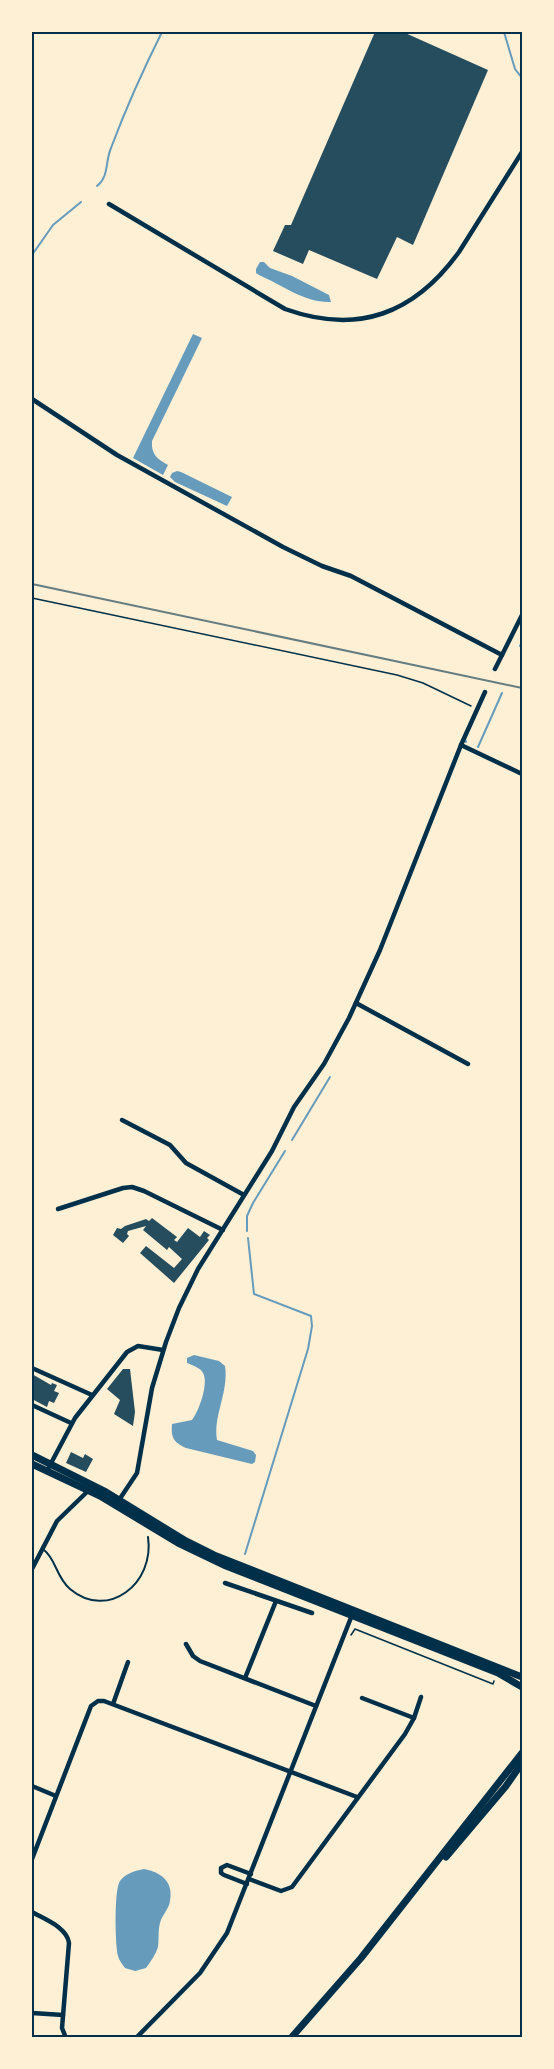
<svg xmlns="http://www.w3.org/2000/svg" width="554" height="2069" font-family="'Libre Baskerville',serif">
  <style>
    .water { fill: #669bbc }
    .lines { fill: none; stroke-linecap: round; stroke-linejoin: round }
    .stream { stroke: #669bbc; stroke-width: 2 }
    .building { fill: #264d5e }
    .path { stroke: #003049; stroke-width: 1.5 }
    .service { stroke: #003049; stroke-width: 2 }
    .minor { stroke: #003049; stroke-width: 4.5 }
    .primary { stroke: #003049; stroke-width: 7 }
    .rail { stroke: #657d81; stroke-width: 2 }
    .neatline { fill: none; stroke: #003049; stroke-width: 2 }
  </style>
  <rect width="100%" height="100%" fill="#fdf0d5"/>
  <g class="water">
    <path d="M260,262H264L270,268L292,276L329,295L331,302C305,303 282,285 259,275L256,273V269Z"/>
    <path d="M193,334L202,338L152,441C151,454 157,459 168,465L163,475L133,458Z"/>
    <polygon points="177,471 181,472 232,497 227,506 175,482 170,477 172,473"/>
    <path d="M194,1355L219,1361L225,1366C229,1392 213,1415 217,1440L253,1451L256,1455L255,1462L252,1464L186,1448C173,1442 171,1437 172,1424L192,1420C199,1411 209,1383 203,1373C201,1368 192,1365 187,1363V1358Z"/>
    <path d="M144,1869C161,1872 174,1882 170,1901C169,1909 162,1915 160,1923C158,1930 159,1939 158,1947C156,1954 151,1961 146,1968L135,1971L125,1968C122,1964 119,1960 118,1956C115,1945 114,1889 120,1881C126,1873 135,1871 144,1869Z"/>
  </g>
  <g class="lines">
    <g class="stream">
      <polyline points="504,32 515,69 522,78"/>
      <path d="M97,186C109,177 105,162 111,148C126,108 143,70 162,32"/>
      <polyline points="32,255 53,225 81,202"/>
      <polyline points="520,646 522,641"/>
      <polyline points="466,742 466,741"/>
      <polyline points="478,747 502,693"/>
      <polyline points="292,1140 330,1077"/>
      <polyline points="247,1231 247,1216 253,1203 285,1151"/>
      <polyline points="245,1554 308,1349 312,1326 311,1316 254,1294 248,1238"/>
    </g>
  </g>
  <g class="building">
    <polygon points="375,32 403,32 488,70 413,245 397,237 377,279 309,250 303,264 273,251 285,225 291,225"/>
    <polygon points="152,1218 177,1237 174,1240 177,1242 188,1228 200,1237 204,1231 210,1235 207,1238 209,1240 174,1283 140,1253 146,1246 174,1268 182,1259 169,1247 167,1250 143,1230 146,1226 128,1231 127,1234 129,1236 123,1243 113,1235 117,1228 121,1229 125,1226 146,1219 149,1221"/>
    <polygon points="123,1369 130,1369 135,1412 133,1426 114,1414 120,1400 107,1389"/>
    <polygon points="32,1374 51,1385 52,1383 57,1385 54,1391 59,1393 54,1403 49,1401 47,1407 32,1399"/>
    <polygon points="71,1452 83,1458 85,1454 93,1459 86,1472 66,1463"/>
  </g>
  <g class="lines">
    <g class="path">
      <polyline points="32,598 397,675 423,683 471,706"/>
      <polyline points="351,1635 355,1629 493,1684 494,1681"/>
    </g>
    <g class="service">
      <polyline points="32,1491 33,1487"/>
      <path d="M44,1550C56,1559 56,1577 70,1589C108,1621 155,1583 148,1537"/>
    </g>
    <g class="minor">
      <path d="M109,204L285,309C358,335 414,314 459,252L522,152"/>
      <polyline points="32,399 117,455 283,547 322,566 351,576 502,655"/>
      <polyline points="495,669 522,615"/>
      <polyline points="461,745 522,774"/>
      <polyline points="356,1003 468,1064"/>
      <polyline points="122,1120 170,1145 186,1163 244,1195"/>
      <polyline points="58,1209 123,1188 132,1187 144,1191 223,1230"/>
      <polyline points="32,1368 92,1395"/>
      <polyline points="32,1405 71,1423"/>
      <polyline points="49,1467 75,1418 127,1352 138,1346 163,1350"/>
      <polyline points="119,1500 137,1473 152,1388 166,1342 179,1308 198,1269 272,1151 294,1107 324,1064 349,1018 380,950 461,745 485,692"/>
      <polyline points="32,1569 57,1521 89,1490"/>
      <polyline points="225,1583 312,1613"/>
      <polyline points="186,1644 193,1656 200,1661 316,1706"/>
      <polyline points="245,1678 276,1601"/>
      <polyline points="362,1698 414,1718"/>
      <polyline points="113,1704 128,1662"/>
      <polyline points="32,1786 56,1796"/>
      <polyline points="32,1859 91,1706 98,1701 104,1701 357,1797"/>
      <polyline points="249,1879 281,1891 292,1887 405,1734 414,1718 421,1697"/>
      <polyline points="247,1884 224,1875 221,1873 221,1868 227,1865 251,1874"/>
      <path d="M32,1912C44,1919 67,1927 69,1943L62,2028L66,2038"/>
      <polyline points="32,2013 63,2015"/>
      <polyline points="136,2038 200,1973 227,1933 352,1615"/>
    </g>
    <g class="primary">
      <polyline points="32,1455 106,1492 186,1541 214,1555 522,1677"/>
      <polyline points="32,1464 100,1496 178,1543 226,1566 498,1673 522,1687"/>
      <polyline points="446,1857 506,1786 522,1763"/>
      <polyline points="291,2038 361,1958 522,1753"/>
    </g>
    <polyline class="rail" points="32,584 522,688"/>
  </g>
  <rect width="554" height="2069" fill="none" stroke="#fdf0d5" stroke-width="66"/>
  <rect x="33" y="33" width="488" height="2003" class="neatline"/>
</svg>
